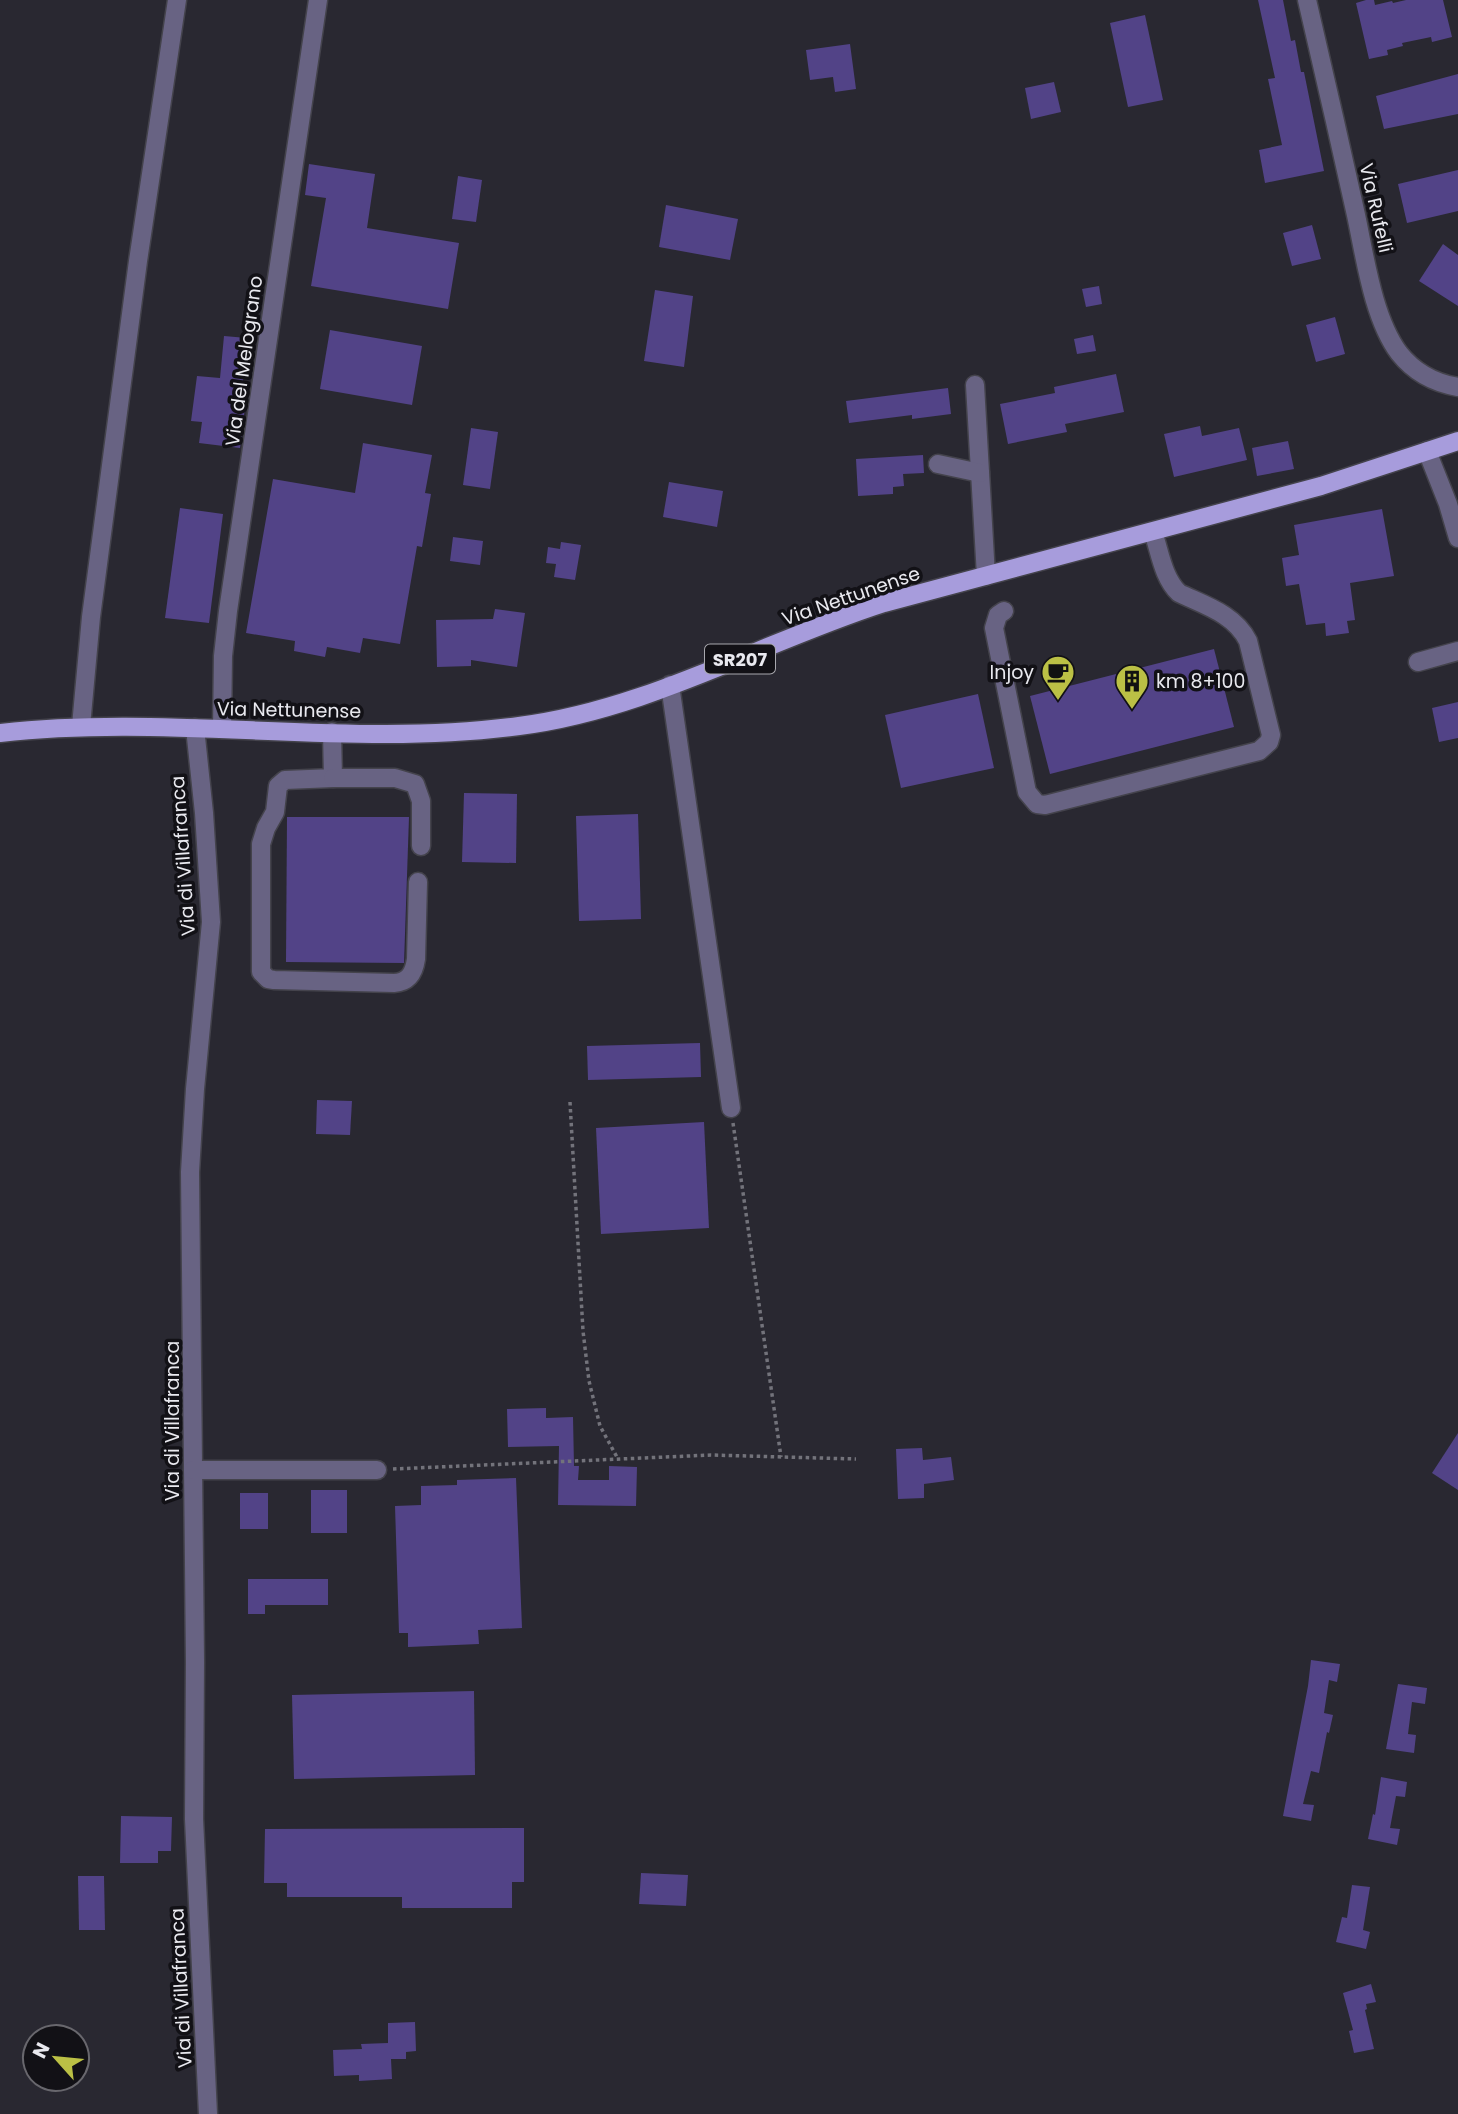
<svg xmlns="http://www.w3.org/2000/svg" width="1458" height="2114" font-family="Poppins,sans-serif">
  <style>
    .building { fill: #524387 }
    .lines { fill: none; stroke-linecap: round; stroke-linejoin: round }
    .minor-casing { stroke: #44434c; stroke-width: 21 }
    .major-casing { stroke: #44434c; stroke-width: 21 }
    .path { stroke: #73737b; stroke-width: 3.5; stroke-dasharray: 3.5 3.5; stroke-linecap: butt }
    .minor { stroke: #686383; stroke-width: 18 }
    .major { stroke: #a79cdc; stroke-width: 18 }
    .labels { text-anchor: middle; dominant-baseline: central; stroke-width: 7; stroke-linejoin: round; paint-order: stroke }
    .shield { fill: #121116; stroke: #a8a8ae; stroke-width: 2 }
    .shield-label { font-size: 18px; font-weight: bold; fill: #e9e9ef }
    .street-label { font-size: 19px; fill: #e9e9ef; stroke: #121116 }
    .poi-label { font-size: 19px; fill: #e9e9ef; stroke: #121116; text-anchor: end }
  </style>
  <rect width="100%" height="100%" fill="#292831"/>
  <g class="building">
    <polygon points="1258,0 1283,0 1291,41 1295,40 1301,72 1304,72 1324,171 1265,183 1259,150 1282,145 1268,79 1275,78"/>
    <polygon points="1366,0 1374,0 1375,5 1392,1 1393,3 1406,0 1443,0 1452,37 1432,42 1431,37 1402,43 1403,46 1387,50 1388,55 1369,59 1356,3"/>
    <polygon points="1145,15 1163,100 1128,107 1110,23"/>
    <polygon points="850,44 856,89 835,92 833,77 810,80 806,50"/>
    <polygon points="1458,74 1458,114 1384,129 1376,96"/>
    <polygon points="1054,82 1061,112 1031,119 1025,88"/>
    <polygon points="309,164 375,174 367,228 459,243 448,309 311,286 326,198 305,195"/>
    <polygon points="1458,170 1458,211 1407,223 1398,184"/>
    <polygon points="458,176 482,180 476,222 452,219"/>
    <polygon points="666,205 738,219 730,260 659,247"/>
    <polygon points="1312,225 1321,259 1292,266 1283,233"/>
    <polygon points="1443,244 1458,255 1458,306 1419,281"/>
    <polygon points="1099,286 1102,304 1086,307 1082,289"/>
    <polygon points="655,290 693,296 684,367 644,361"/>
    <polygon points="1335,317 1345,354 1316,362 1306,325"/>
    <polygon points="330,330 422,346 412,405 320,389"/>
    <polygon points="1093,335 1096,351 1077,354 1074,339"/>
    <polygon points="224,336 247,338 243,381 248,382 240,448 199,443 202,422 191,421 197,376 220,378"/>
    <polygon points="1116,374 1124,412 1065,424 1067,432 1008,444 1000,404 1055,393 1054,387"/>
    <polygon points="948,388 951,414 912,419 912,415 849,423 846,401"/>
    <polygon points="1200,426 1202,436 1239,428 1247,460 1174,477 1164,434"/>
    <polygon points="471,428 498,432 490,489 463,485"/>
    <polygon points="1288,441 1294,469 1257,476 1252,448"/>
    <polygon points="363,443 432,455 425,493 431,494 422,547 417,546 400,644 363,638 360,653 327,647 325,657 294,651 295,641 246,633 273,479 355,493"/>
    <polygon points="923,455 924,473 903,474 904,486 893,487 893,494 858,496 856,459"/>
    <polygon points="669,482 723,491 717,527 663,517"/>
    <polygon points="180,508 223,514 209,623 165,618"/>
    <polygon points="1382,509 1394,576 1350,583 1355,620 1347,621 1349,633 1326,636 1325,623 1306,625 1299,584 1286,586 1282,558 1299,555 1294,525"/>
    <polygon points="453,537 483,541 480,565 450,561"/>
    <polygon points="561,542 581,545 575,580 554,577 556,564 546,563 548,547 560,549"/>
    <polygon points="495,609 525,613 517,667 471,660 471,666 437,667 436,620 493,619"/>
    <polygon points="1214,649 1234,727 1050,774 1030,696"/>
    <polygon points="978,694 994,768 901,788 885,715"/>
    <polygon points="1458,702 1458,738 1439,742 1432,708"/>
    <polygon points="464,793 517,794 516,863 462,862"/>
    <polygon points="638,814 641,919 579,921 576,816"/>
    <polygon points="287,817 409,817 404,963 286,962"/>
    <polygon points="700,1043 701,1077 588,1080 587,1046"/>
    <polygon points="317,1100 352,1101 350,1135 316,1134"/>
    <polygon points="704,1122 709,1228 601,1234 596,1128"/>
    <polygon points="546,1408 546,1418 573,1417 574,1466 579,1466 578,1480 609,1480 609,1466 637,1467 636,1506 558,1505 559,1446 508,1447 507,1409"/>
    <polygon points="1458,1433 1458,1490 1432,1473"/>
    <polygon points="922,1448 923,1460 951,1457 954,1480 924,1484 924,1498 898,1499 896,1449"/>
    <polygon points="516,1478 522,1628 478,1630 479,1644 408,1647 408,1633 399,1633 395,1506 421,1505 421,1486 457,1485 457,1480"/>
    <rect x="311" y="1490" width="36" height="43"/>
    <rect x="240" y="1493" width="28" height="36"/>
    <polygon points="248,1579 328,1579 328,1605 265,1605 265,1614 248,1614"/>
    <polygon points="1311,1660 1340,1664 1337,1682 1329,1680 1324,1713 1333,1715 1329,1733 1327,1732 1319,1773 1311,1771 1303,1804 1314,1805 1311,1821 1283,1816 1308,1686"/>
    <polygon points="1398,1684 1427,1688 1425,1704 1412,1702 1408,1734 1416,1735 1414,1753 1386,1749"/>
    <polygon points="474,1691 475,1775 294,1779 292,1695"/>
    <polygon points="1381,1777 1407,1782 1405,1797 1396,1796 1390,1828 1400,1829 1397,1845 1368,1839 1373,1814 1375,1815"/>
    <polygon points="121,1816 172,1817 171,1851 158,1851 158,1863 120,1863"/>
    <polygon points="524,1828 524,1882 512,1882 512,1908 402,1908 402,1897 287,1897 287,1883 264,1883 265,1829"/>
    <polygon points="641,1873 688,1875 686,1906 639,1904"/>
    <polygon points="78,1876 104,1876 105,1930 79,1930"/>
    <polygon points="1352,1885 1370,1887 1363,1930 1370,1932 1366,1949 1336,1942 1342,1917 1347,1918"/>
    <polygon points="1371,1984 1376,2002 1366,2004 1367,2009 1365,2010 1374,2049 1354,2053 1349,2031 1353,2030 1343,1993"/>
    <polygon points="415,2022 416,2051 406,2052 406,2059 391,2059 392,2079 359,2081 359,2075 334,2076 333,2050 362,2049 361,2044 388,2043 388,2023"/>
  </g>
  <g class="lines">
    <defs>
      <g id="minor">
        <path d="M1307,0C1324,72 1340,143 1356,215C1365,257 1373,318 1399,353C1414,372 1434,383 1458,387"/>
        <polyline points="975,385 986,576"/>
        <polyline points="1427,451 1448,504 1458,538"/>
        <polyline points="938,464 980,473"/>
        <path d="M1004,611L998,615L994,628L1027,792L1037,804L1045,805L1259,751L1269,742L1271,735L1248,641C1235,614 1204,605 1179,593C1163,578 1160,552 1153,532"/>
        <polyline points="1418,662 1458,651"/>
        <polyline points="670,685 731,1108"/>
        <polyline points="81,726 91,617 138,261 177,0"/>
        <polyline points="195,728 204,813 211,922 195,1089 190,1172 195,1662 194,1819 208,2114"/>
        <polyline points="222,729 223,656 228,611 318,0"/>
        <path d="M332,732L333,778L285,780L278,786L275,812L266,828L261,844V972L268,979L274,980L394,983C409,982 414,973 416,959L418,882"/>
        <polyline points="333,778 395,778 415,784 421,801 421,846"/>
        <polyline points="193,1470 377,1470"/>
      </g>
      <path id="major" d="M0,733C172,713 347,749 519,726C647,710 762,642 884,603L1321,486L1458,441"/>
    </defs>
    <use href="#minor" class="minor-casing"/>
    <use href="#major" class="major-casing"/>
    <g class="path">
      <polyline points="570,1102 583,1331 589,1381 600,1426 618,1459"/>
      <polyline points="733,1123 781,1457"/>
      <polyline points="393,1469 711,1455 856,1459"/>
    </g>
    <use href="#minor" class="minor"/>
    <use href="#major" class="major"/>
  </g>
  <defs>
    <symbol id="cafe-pin" viewBox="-11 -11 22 30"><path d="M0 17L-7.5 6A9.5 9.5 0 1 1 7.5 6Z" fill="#bbc045" stroke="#121116"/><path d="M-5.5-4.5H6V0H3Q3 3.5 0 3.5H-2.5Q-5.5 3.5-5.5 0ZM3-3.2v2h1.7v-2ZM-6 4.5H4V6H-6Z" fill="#111"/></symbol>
    <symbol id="building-pin" viewBox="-11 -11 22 30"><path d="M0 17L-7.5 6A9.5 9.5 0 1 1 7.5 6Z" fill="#bbc045" stroke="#121116"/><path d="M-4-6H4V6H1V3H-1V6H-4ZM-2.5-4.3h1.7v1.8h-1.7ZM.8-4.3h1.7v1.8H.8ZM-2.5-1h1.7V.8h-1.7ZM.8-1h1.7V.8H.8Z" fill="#111"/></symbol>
  </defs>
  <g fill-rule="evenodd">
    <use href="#cafe-pin" x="1039" y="653" width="38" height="52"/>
    <use href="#building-pin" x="1113" y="662" width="38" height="52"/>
  </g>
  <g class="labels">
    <rect class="shield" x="705" y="644.5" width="70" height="29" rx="5"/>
    <g class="shield-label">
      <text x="740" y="659">SR207</text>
    </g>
    <g class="street-label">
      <text transform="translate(1376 208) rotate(77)">Via Rufelli</text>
      <text transform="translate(244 361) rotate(-82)">Via del Melograno</text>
      <text transform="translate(851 596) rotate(-19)">Via Nettunense</text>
      <text transform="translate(289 710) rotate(1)">Via Nettunense</text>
      <text transform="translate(183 856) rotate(-94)">Via di Villafranca</text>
      <text transform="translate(172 1421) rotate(-90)">Via di Villafranca</text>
      <text transform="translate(181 1988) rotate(-93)">Via di Villafranca</text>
    </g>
    <g class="poi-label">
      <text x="1034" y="672">Injoy</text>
      <text x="1156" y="681" text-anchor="start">km 8+100</text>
    </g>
  </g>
  <g transform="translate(56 2058) rotate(297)"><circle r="33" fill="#121116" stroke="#68676d" stroke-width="2"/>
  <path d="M0-5L12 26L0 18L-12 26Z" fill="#bbc045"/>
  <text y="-10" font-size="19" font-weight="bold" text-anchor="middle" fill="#e9e9ef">N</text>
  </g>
</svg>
